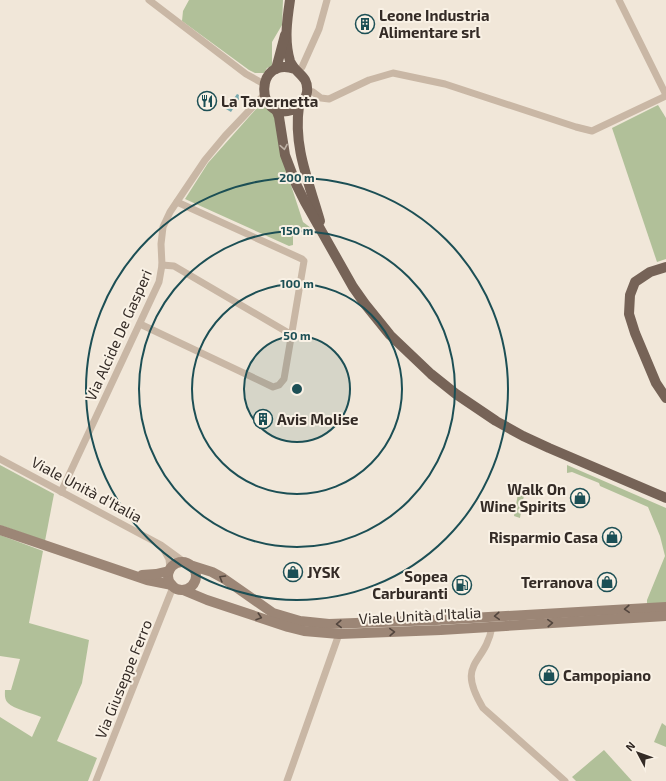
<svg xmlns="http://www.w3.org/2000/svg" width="666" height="781" font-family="'Exo 2',sans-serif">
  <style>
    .green { fill: #b1c099 }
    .water { fill: #78a9ae }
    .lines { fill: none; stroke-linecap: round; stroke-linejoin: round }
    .street { stroke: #c9b7a5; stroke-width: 7 }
    .secondary { stroke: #9c8676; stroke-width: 10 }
    .primary { stroke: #766357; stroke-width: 10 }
    .oneway { stroke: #beb1a5 }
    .oneway2 { stroke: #53463e }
    .ring { fill: none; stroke: #1c4f55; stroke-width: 2 }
    .labels { text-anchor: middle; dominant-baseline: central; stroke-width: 4; stroke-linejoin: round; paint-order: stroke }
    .poi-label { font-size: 15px; font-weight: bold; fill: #342b26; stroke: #f9f1e5; text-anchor: start }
    .street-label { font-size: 15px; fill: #342b26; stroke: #f9f1e5 }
    .centre { fill: #1c4f55; stroke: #f9f1e5; stroke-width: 2 }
    .ring-label { font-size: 12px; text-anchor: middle; font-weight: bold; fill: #1c4f55; stroke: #f9f1e5; stroke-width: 4; stroke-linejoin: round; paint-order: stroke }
  </style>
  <rect width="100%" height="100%" fill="#f1e7d9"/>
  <g class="green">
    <polygon points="189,0 283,0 282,25 272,42 272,66 267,68 264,73 255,73 249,70 182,21 183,11"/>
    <polygon points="263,105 276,115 287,173 303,222 315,231 313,235 300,229 293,236 293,245 289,246 185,199 208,163 257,108"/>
    <polygon points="658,105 666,118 666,259 657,262 612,128"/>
    <polygon points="0,465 54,494 45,541 0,525"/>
    <polygon points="567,465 666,508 666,603 647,605 647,600 665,556 660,536 648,507 600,486 599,483 572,472 567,473"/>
    <polygon points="519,488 526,491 524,495 520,518 514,516"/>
    <path d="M0,535L43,551L29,623L89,640L82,683L57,741L97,758L88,781H0V717L32,737L41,717C32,713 14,709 8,703C4,699 5,694 5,690H11L20,659L0,656Z"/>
    <polygon points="662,723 666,726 666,747 654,742"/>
    <polygon points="604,750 632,781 576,781 572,777"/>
  </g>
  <polygon class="water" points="237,94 241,96 231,112 226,109"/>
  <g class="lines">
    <g class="street">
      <polyline points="149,0 246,74 264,84"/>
      <polyline points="619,0 666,95"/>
      <polyline points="302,67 319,29 327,0"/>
      <polyline points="313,92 321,98 329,99 369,80 393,73 445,84 576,127 592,131 666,96"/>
      <polyline points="162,265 174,266 292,335"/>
      <polyline points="140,324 273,387 279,385 284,379 304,261 302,259 177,202"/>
      <polyline points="0,459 161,545 183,561"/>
      <polyline points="61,492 159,282 162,265 161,244 163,227 170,212 205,160 225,136 264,95"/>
      <polyline points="163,548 169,559 170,568"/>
      <path d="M492,627C485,666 455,661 483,708L565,781"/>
      <polyline points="96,781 173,587"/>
      <polyline points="287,781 339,634"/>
    </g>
    <g class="secondary">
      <polyline points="0,530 147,580 172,585"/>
      <circle cx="182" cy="576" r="14"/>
      <polyline points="193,566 212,572 223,578 273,613 300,621 329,624 436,620 666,607"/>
      <polyline points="142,575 156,574 169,571"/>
      <polyline points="183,590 207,600 288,627 304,631 339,634 441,630 666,616"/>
    </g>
    <g class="primary">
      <path d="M290,0C287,20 284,41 290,61C295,74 309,75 307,92C306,100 300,107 292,110C255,122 254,55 295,69"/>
      <polyline points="276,69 285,35"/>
      <path d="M299,106C293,147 309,182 320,221"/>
      <polyline points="276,109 279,117 285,155 296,184 305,202 353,287 365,304 390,335 431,374 456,394 496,421 523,436 549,448 666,498"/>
      <polyline points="666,267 650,272 635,282 630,295 629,314 635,333 656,383 666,398"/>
    </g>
  </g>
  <defs><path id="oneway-chevron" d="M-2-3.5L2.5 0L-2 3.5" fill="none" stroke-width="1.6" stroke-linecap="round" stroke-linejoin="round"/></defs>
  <use class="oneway" href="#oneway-chevron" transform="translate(284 147) rotate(80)"/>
  <g class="oneway2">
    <use href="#oneway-chevron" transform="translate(222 578) rotate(-149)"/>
    <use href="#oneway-chevron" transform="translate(627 609) rotate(177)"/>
    <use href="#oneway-chevron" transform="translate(497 616) rotate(176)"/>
    <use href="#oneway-chevron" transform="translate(259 617) rotate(18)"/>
    <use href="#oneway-chevron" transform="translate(550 623) rotate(-3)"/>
    <use href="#oneway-chevron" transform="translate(339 624) rotate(178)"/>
    <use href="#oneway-chevron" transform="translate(392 632) rotate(-2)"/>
  </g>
  <circle cx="297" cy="389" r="53" fill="#1c4f55" fill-opacity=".12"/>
  <g class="ring">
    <circle cx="297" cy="389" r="53"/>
    <circle cx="297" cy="389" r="105"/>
    <circle cx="297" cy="389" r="158"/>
    <circle cx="297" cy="389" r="211"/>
  </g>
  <defs>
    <symbol id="building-ring" viewBox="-11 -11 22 22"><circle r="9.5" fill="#f9f1e5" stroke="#1c4f55" stroke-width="1.5"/><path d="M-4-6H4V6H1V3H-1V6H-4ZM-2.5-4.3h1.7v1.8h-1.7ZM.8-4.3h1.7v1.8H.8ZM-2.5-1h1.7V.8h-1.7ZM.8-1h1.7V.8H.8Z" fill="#1c4f55"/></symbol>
    <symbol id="restaurant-ring" viewBox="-11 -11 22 22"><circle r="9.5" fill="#f9f1e5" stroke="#1c4f55" stroke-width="1.5"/><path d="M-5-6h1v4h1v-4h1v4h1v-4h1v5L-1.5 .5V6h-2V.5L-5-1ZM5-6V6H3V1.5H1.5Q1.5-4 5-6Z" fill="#1c4f55"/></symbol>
    <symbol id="shop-ring" viewBox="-11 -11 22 22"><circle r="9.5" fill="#f9f1e5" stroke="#1c4f55" stroke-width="1.5"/><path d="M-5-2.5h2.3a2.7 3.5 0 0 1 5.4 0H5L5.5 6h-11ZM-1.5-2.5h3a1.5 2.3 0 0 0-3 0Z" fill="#1c4f55"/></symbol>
    <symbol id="fuel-ring" viewBox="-11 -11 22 22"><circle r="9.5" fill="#f9f1e5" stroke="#1c4f55" stroke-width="1.5"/><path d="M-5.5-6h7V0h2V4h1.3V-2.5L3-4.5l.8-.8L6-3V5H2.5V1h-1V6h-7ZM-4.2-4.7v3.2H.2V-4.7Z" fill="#1c4f55"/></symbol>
  </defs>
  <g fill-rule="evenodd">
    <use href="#building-ring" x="354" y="13" width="22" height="22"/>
    <use href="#restaurant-ring" x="196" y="90" width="22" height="22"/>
    <use href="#building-ring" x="252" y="408" width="22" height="22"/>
    <use href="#shop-ring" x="569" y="487" width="22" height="22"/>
    <use href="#shop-ring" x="601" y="526" width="22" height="22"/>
    <use href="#shop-ring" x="282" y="561" width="22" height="22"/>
    <use href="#shop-ring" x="596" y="571" width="22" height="22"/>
    <use href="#fuel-ring" x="451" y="574" width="22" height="22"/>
    <use href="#shop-ring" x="538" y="664" width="22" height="22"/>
  </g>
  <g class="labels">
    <g class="poi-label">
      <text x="379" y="15">Leone Industria<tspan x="379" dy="17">Alimentare srl</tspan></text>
      <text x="221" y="101">La Tavernetta</text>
      <text x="277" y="419">Avis Molise</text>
      <text x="566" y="489" text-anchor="end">Walk On<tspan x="566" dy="17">Wine Spirits</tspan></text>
      <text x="598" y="537" text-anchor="end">Risparmio Casa</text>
      <text x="307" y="572">JYSK</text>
      <text x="448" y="576" text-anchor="end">Sopea<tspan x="448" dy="17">Carburanti</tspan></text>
      <text x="593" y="582" text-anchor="end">Terranova</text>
      <text x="563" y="675">Campopiano</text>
    </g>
    <g class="street-label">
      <text transform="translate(118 335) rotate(-66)">Via Alcide De Gasperi</text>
      <text transform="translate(87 489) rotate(28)">Viale Unità d'Italia</text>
      <text transform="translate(420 615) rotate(-3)">Viale Unità d'Italia</text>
      <text transform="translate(123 679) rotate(-68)">Via Giuseppe Ferro</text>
    </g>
  </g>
  <circle cx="297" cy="389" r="6" class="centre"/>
  <g class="ring-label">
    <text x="297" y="182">200 m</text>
    <text x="297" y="235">150 m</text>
    <text x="297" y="288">100 m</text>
    <text x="297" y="340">50 m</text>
  </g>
  <g transform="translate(638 753) rotate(311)" stroke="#f9f1e5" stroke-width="3" paint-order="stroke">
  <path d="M0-3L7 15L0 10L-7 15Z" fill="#342b26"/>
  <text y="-6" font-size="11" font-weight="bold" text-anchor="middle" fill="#342b26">N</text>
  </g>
</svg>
